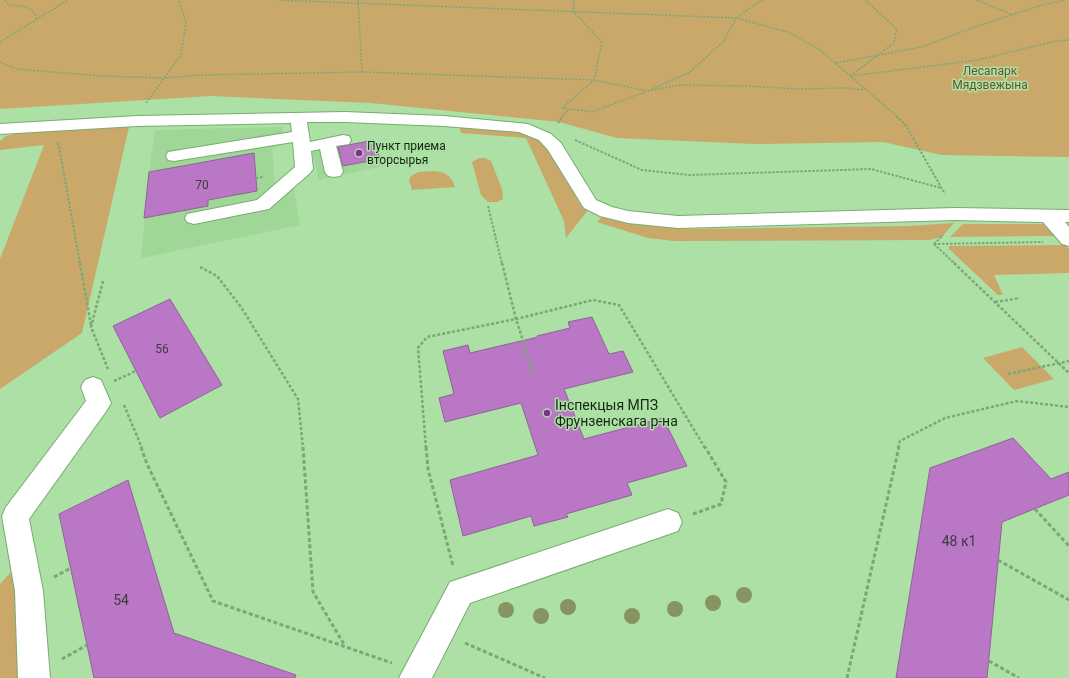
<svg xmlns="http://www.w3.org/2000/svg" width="1069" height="678" font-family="Roboto,sans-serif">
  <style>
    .built { fill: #9ed796 }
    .green { fill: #caa86a }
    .building { fill: #ba77c5; stroke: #906298 }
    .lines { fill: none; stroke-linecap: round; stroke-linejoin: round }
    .minor-casing { stroke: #79ab72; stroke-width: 2 }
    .path-far3 { stroke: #7ca677; stroke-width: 1.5; stroke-dasharray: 2 1.5; stroke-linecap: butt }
    .path-far2 { stroke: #7ca677; stroke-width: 2; stroke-dasharray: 2.5 1.5; stroke-linecap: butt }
    .path-far1 { stroke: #7ca677; stroke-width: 2.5; stroke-dasharray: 3 2; stroke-linecap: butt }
    .path { stroke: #7ca677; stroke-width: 3; stroke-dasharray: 4 2.5; stroke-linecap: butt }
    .minor { fill: #fff; fill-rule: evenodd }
    .tree { fill: #889362 }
    .poi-dot { fill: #872a96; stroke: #ace0a5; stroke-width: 1.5 }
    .labels { text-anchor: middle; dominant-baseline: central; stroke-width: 3; stroke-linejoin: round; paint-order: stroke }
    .far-park-label { font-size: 12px; fill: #6a542b; stroke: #ace0a5 }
    .far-poi-label { font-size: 12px; fill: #132711; stroke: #ace0a5; text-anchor: start }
    .number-label { font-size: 12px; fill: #3d3b3e }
    .poi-label { font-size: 14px; fill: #132711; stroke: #ace0a5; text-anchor: start }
    .near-number-label { font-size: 14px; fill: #3d3b3e }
  </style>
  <rect width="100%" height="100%" fill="#ace0a5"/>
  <g class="built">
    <polygon points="282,127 283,145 272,148 275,187 293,184 300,225 141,258 149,172 155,130"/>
    <polygon points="374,140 383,166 319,180 312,152"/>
  </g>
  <g class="green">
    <polygon points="0,0 1069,0 1069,157 942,155 883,142 754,144 617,138 559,122 371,103 210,96 0,109"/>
    <polygon points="129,127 82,333 0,389 0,259 44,145 0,150 0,141 6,136 22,132"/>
    <polygon points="460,127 525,133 540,140 546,145 581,206 589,209 566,238 564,221 526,138 461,133"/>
    <polygon points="479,158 485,158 491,161 502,189 503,199 497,202 488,202 481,195 472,162"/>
    <path d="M433,171C445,172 451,175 455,187L412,190L409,180L411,176L419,172Z"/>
    <polygon points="601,217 630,224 684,229 909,226 954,223 942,237 929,240 674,241 648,238 597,222"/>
    <polygon points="963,224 1043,224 1055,236 950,237"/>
    <polygon points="1065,245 1069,249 1069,273 994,275 1003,295 998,295 949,249 949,246"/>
    <polygon points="1022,347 1054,379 1014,390 983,358"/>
    <polygon points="13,570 22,678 0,678 0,584"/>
  </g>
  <g class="building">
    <polygon points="374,140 380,159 343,166 338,147"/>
    <polygon points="254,153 257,191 208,200 208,206 144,218 149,172"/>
    <polygon points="170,299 222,385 160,418 113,326"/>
    <polygon points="592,317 609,354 623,351 633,372 564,389 584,439 663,418 687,466 627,483 632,495 566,514 568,517 534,526 531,516 463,536 450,480 538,455 521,403 445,422 439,398 454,394 443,351 468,345 470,353 538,337 537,336 570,328 568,322"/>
    <polygon points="1013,438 1051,479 1069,472 1069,495 1002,522 987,678 896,678 930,468"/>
    <polygon points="128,480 174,633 296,675 295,678 94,678 59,514"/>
  </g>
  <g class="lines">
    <defs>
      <g id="minor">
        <polygon points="345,112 444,116 528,124 551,134 561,143 596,200 612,207 628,211 678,216 955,208 1069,210 1069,222 1065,222 1069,227 1069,246 1062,244 1043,222 955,220 678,228 628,223 600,216 584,208 548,150 539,140 519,132 444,126 345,122 307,122 310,142 343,135 349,136 351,140 349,144 336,146 343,172 340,176 334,177 328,176 325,172 320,149 311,151 313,169 310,173 269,209 194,224 187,222 185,218 187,214 257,200 295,167 293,142 174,161 168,160 166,156 168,152 292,132 291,123 137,126 0,134 0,124 137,116"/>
        <polygon points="93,377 101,380 111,403 107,410 29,519 43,591 50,678 18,678 15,591 2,516 6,507 86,401 81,387 85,380"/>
        <polygon points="668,509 678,513 682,522 678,531 470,603 432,678 399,678 450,582"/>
      </g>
    </defs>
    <use href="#minor" class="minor-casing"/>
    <g class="path-far3">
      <path d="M5,0L9,5C22,6 32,5 37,19"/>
      <polyline points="277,0 736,18 788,32 819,49 898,117"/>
      <polyline points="358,0 362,72"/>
      <polyline points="574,0 573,11 602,42 594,80 562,108 592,112 645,92"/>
      <polyline points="977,0 1013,15"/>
      <polyline points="0,42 68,0"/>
      <polyline points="0,62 16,69 102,76 164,78 200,75 362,72 594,80 647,91 680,85 749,86 797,89 845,88 864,90"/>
      <polyline points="836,63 922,47 975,27 1042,5 1066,0"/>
      <polyline points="850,76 978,60 1055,41 1069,40"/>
      <polyline points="850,76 894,43 897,29 865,0"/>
      <polyline points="652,89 690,72 724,41 736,18 762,0"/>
      <polyline points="146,103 181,55 186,22 179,0"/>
      <polyline points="562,117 568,110"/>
    </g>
    <g class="path-far2">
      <polyline points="896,116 905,124 945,194"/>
      <polyline points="558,123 563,116"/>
      <polyline points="575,140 642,170 689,175 871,169 941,188"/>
      <polyline points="57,143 59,146 80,264"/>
      <polyline points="256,178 263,177"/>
      <polyline points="488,206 502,264"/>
      <polyline points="934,244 955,264"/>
      <polyline points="934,244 1043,242"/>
      <polyline points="934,244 943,235"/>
    </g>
    <g class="path-far1">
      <polyline points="80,263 91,325"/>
      <polyline points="502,263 516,319 535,378"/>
      <polyline points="954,263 1069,373"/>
      <polyline points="200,267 217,276 241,307 298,399 303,448"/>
      <polyline points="103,281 91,327 108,369"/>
      <polyline points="995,302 1020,298"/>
      <polyline points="1008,374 1069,361"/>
      <polyline points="114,381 136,371"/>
      <polyline points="124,405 142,448"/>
      <polyline points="426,448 418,348 427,337 516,319 593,300 619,305 705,448"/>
      <polyline points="898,448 900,441 945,418 1017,401 1069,407"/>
    </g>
    <g class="path">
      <polyline points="141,447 147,464 213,601 392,663"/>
      <polyline points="303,447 313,592 345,646"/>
      <polyline points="426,447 428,469 453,566"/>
      <polyline points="1035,509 1069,546"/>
      <polyline points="693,514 721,504 726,482 705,447"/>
      <polyline points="998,560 1069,600"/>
      <polyline points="54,577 71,568"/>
      <polyline points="465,643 545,678"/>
      <polyline points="62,659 87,645"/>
      <polyline points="989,661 1019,678"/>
      <polyline points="847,678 899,447"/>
    </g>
    <use href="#minor" class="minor"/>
  </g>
  <g class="tree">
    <circle cx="744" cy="595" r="8"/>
    <circle cx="713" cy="603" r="8"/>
    <circle cx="568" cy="607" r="8"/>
    <circle cx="675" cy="609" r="8"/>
    <circle cx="506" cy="610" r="8"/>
    <circle cx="541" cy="616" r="8"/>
    <circle cx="632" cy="616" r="8"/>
  </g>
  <g class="poi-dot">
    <circle cx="359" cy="153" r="4"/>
    <circle cx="547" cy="413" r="4"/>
  </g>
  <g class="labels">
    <g class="far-park-label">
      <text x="990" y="71">Лесапарк<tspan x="990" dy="14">Мядзвежына</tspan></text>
    </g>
    <g class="far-poi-label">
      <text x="367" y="146">Пункт приема<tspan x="367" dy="14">вторсырья</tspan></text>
    </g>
    <g class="number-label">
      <text x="202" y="185">70</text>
      <text x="162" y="349">56</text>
    </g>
    <g class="poi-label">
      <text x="555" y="405">Інспекцыя МПЗ<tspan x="555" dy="16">Фрунзенскага р-на</tspan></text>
    </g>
    <g class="near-number-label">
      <text x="959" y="541">48 к1</text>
      <text x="121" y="600">54</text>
    </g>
  </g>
</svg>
